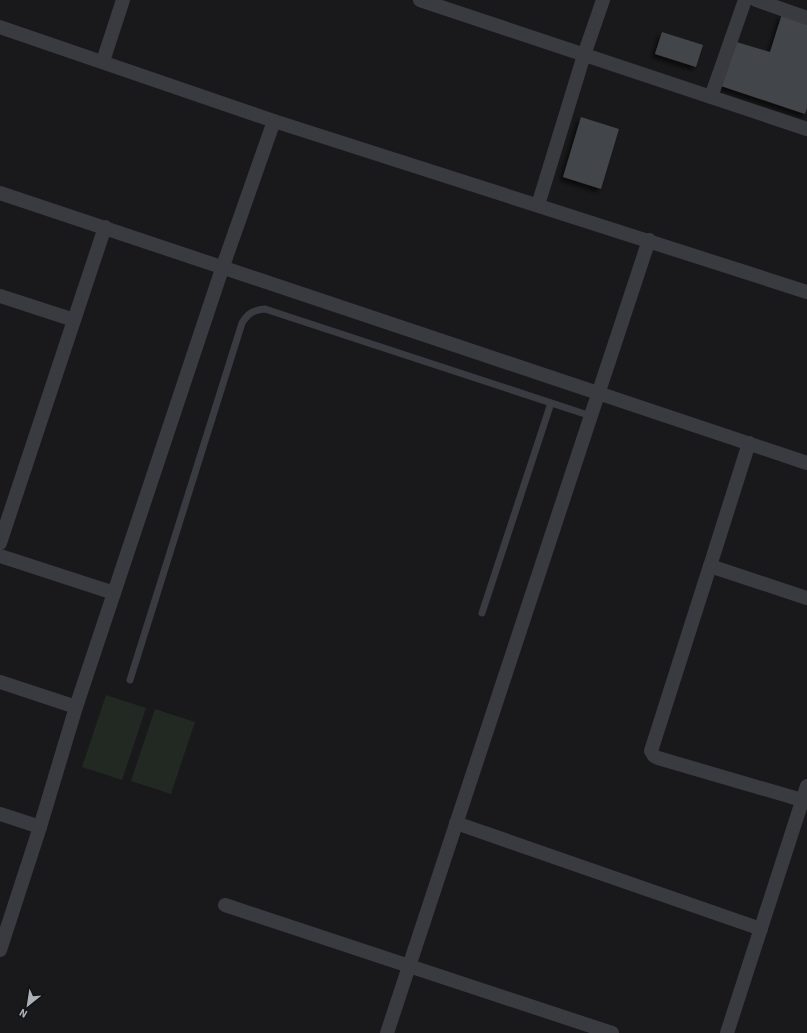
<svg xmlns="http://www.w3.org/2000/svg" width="807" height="1033" font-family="'Source Sans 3',sans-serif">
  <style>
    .green { fill: #212922 }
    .building { fill: #434448; filter: url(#shadow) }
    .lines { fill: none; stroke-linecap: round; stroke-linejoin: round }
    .service { stroke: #3a3b40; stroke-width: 7 }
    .minor { stroke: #3a3b40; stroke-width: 14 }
  </style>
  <defs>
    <filter id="shadow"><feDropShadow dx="-3.5" dy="3.5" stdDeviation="2" flood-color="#0009"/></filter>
  </defs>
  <rect width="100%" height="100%" fill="#19191b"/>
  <g class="green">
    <polygon points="106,695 146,708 122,780 82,767"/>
    <polygon points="155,709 195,722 171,794 131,781"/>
  </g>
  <g class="building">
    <polygon points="782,14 807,22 807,108 805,114 718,85 733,41 770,52"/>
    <polygon points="662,32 703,45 696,67 655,54"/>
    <polygon points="581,117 619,129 601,189 563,177"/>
  </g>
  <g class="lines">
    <g class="service">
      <polyline points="482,613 551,403"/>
      <path d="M130,680L242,323C248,313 254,310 265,309L591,416"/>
    </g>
    <g class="minor">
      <polyline points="420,0 807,129"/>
      <polyline points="756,0 807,18"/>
      <polyline points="0,27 274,121 807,292"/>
      <polyline points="103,61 123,0"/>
      <polyline points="711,97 745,0"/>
      <polyline points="0,193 807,463"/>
      <polyline points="538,205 584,55 603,0"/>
      <polyline points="0,296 74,320"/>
      <polyline points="749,443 710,566 807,598"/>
      <polyline points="0,543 105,227"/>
      <polyline points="0,556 114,593"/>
      <polyline points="710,566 651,751 654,756 658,758 802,800"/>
      <polyline points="0,682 76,707"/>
      <polyline points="0,814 40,827"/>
      <polyline points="456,823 761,929"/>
      <polyline points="225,905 612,1033"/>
      <polyline points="0,950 40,827 76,707 223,266 274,121"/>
      <polyline points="387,1033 649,240"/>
      <polyline points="727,1033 807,786"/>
    </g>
  </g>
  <g transform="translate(28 1005) rotate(210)" stroke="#141416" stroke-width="3" paint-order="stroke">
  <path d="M0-3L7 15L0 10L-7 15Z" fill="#acb1ba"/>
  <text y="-6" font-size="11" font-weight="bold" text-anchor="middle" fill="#acb1ba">N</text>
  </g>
</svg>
